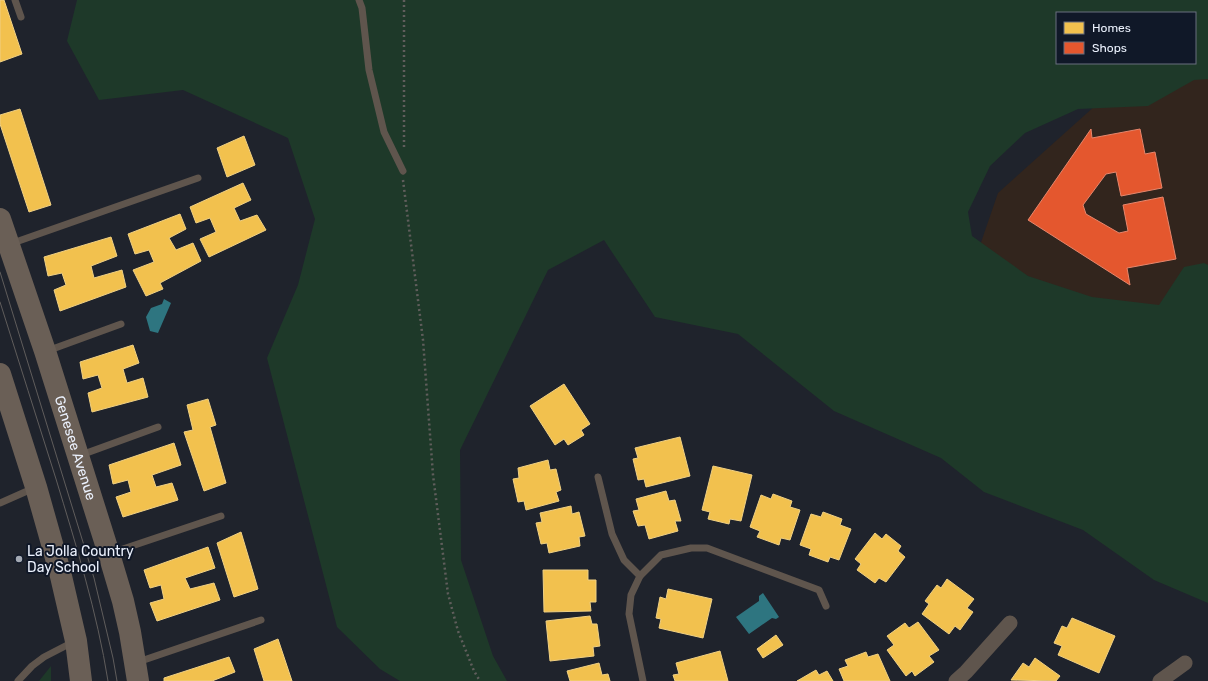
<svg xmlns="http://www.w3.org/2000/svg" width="1208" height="681" font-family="Rubik,sans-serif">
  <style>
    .commercial { fill: #32251d }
    .green { fill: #1e3929; fill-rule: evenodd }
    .water { fill: #2e7580 }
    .homes { fill: #f2c14e; stroke: #f0d083 }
    .shops { fill: #e4572e; stroke: #e6866c }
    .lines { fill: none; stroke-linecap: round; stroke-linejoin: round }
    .path { stroke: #605e5c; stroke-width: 2.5; stroke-dasharray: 2 3; stroke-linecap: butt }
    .service { stroke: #5f554d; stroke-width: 7 }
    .minor { stroke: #5f554d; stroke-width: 15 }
    .primary { stroke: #6a5f56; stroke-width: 22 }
    .tram { stroke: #605d5c; stroke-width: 1 }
    .poi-dot { fill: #a4aab4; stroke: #101828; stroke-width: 1.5 }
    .labels { text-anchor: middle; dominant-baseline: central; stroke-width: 4; stroke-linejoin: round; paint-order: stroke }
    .street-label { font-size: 14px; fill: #ecf2fe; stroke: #101828 }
    .poi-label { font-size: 14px; fill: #ecf2fe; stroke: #101828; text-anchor: start }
  </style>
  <rect width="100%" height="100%" fill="#1f232c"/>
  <polygon class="commercial" points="1208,37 1208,328 1140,325 977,254 998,193 1125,79 1195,63"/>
  <g class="green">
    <path d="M77,0H1208V79L1194,80L1148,106L1078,109L1025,133L990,166L968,212L972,236L1028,276L1092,297L1159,305L1184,267L1204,263L1208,265V603L1154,580L1083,530L984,492L941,458L834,411L738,334L655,317L604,240L548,270L460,450L461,560L493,656L507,681H400L380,669L337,627L267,358L298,285L315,219L288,138L183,90L99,100L67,41ZM1057,13H1195V63H1057Z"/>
    <polygon points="51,666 51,681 39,681"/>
  </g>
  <g class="water">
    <polygon points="164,299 171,303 158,333 150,331 146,317 151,308 162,304"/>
    <polygon points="763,593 779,617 776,619 772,618 749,634 736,617 759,601 759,596"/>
  </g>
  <g class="homes">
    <polygon points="0,0 4,0 22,54 0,62"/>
    <polygon points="20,109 51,205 29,212 0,124 0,115"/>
    <polygon points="244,136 255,165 227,177 217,148"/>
    <polygon points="243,183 251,200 234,208 240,221 257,215 266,230 209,257 200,239 216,232 210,218 196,223 190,207"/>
    <polygon points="180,214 186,229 169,238 176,250 193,243 201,261 160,283 163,289 146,296 133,270 154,262 149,250 135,254 128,234"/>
    <polygon points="111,237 117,256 91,266 94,278 122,270 126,287 60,311 54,290 66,285 62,273 48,276 44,257"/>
    <polygon points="133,345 139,363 123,369 127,383 143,378 148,397 92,412 88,393 102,388 98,375 83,379 80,362"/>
    <polygon points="564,384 590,424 581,430 584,435 568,445 564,439 555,445 530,406"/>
    <polygon points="208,399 216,425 210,427 226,483 204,491 184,432 193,430 187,405"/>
    <polygon points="680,437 690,476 646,487 644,479 638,480 633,459 638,458 635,448"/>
    <polygon points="174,443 181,465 152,475 156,487 172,483 178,500 123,517 116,497 131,492 128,480 113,484 109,465"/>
    <polygon points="548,460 550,470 556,469 561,490 556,492 559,501 526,510 524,501 518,502 513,479 519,478 518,468"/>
    <polygon points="713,466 752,475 741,521 730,519 729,524 708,519 710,512 702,510"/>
    <polygon points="666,491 669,501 675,500 681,521 675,521 678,531 649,539 645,525 638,526 633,511 639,510 636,499"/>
    <polygon points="773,494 792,501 790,507 800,510 790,540 781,538 779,545 757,537 760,531 750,527 761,495 771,499"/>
    <polygon points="571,506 572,514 579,512 585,536 579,537 580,546 549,553 547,543 541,544 536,523 542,522 540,513"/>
    <polygon points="823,512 842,519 840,525 851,529 839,560 830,557 828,562 809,555 811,549 800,545 811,514 821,517"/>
    <polygon points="241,532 258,589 234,597 217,543"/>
    <polygon points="875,533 882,539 886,534 901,546 898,551 905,557 886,582 879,578 875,583 857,570 861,564 855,559"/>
    <polygon points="208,547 215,568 185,578 190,589 214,583 220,600 157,621 150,603 164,599 161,585 150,588 144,570"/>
    <polygon points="543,570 588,570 588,580 596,580 596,602 590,602 591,611 544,612"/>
    <polygon points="947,579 974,599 967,608 973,612 960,630 955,626 949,634 922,614 929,604 925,601 937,585 941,588"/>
    <polygon points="668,589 712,599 703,638 659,628 661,619 656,618 660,597 666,599"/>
    <polygon points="590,616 592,624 597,624 600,646 593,647 594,656 550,661 546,621"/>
    <polygon points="1072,618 1115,636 1099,673 1058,655 1062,646 1054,643 1062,626 1067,628"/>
    <polygon points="918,622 939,650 929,656 934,662 915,676 912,671 906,676 887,650 894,645 887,636 905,623 909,628"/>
    <polygon points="776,635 783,645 763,658 757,649"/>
    <polygon points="278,639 292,681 264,681 254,649"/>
    <polygon points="720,651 728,681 675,681 673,675 679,674 676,663"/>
    <polygon points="866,652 868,657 878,654 890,681 844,681 839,669 848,666 845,660"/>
    <polygon points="229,657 235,672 212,681 164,681 164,678"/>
    <polygon points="1035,658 1060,676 1056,681 1011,680 1023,663 1029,667"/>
    <polygon points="599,663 602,675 608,674 610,681 570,681 567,671"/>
    <polygon points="816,670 819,675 827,671 833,681 797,681"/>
  </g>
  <polygon class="shops" points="1091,129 1092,138 1140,129 1145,154 1155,152 1162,188 1121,196 1116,172 1106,174 1083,205 1086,214 1119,233 1128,231 1123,205 1163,197 1176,259 1127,268 1130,285 1028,220"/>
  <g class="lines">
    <g class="path">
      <polyline points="404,0 404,147"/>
      <polyline points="403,180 423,340 433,475 448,594 458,631 474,671 480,681"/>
    </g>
    <g class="service">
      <polyline points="15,0 21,17"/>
      <polyline points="359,0 362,8 369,70 384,132 403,171"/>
      <polyline points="10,244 198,178"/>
      <polyline points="47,351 121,324"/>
      <polyline points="81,455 158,427"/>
      <polyline points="598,477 612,534 624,560 640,576"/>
      <polyline points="0,503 34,488"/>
      <polyline points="111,553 221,516"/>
      <polyline points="138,662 261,620"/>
      <polyline points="18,681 32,666 44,657 73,642"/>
      <polyline points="643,681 629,614 631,595 640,576 661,555 691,548 707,548 819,590 826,606"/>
    </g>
    <g class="minor">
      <polyline points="956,681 966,672 1010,623"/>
      <polyline points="1160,681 1185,663"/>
    </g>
    <g class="primary">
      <path id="s1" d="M0,219L45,351L109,554L123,601L130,632L138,681"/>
      <polyline points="0,374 36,487 60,572 76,641 81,681"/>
    </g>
    <g class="tram">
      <polyline points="0,272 94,578 113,658 117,681"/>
      <path d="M0,302C19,361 37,420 56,479C76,545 97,612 108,681"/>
    </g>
  </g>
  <circle class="poi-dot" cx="19" cy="559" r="4"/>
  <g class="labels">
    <g class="street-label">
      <text stroke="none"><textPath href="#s1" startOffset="241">Genesee Avenue</textPath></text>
    </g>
    <g class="poi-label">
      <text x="27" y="551">La Jolla Country<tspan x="27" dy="16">Day School</tspan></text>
    </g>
  </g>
  <rect x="1056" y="12" width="140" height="52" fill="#101828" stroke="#686f7e"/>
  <rect x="1064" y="22" width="20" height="12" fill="#f2c14e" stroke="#686f7e"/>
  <text x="1092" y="32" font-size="12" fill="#ecf2fe">Homes</text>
  <rect x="1064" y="42" width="20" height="12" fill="#e4572e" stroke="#686f7e"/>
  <text x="1092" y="52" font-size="12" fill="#ecf2fe">Shops</text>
</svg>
